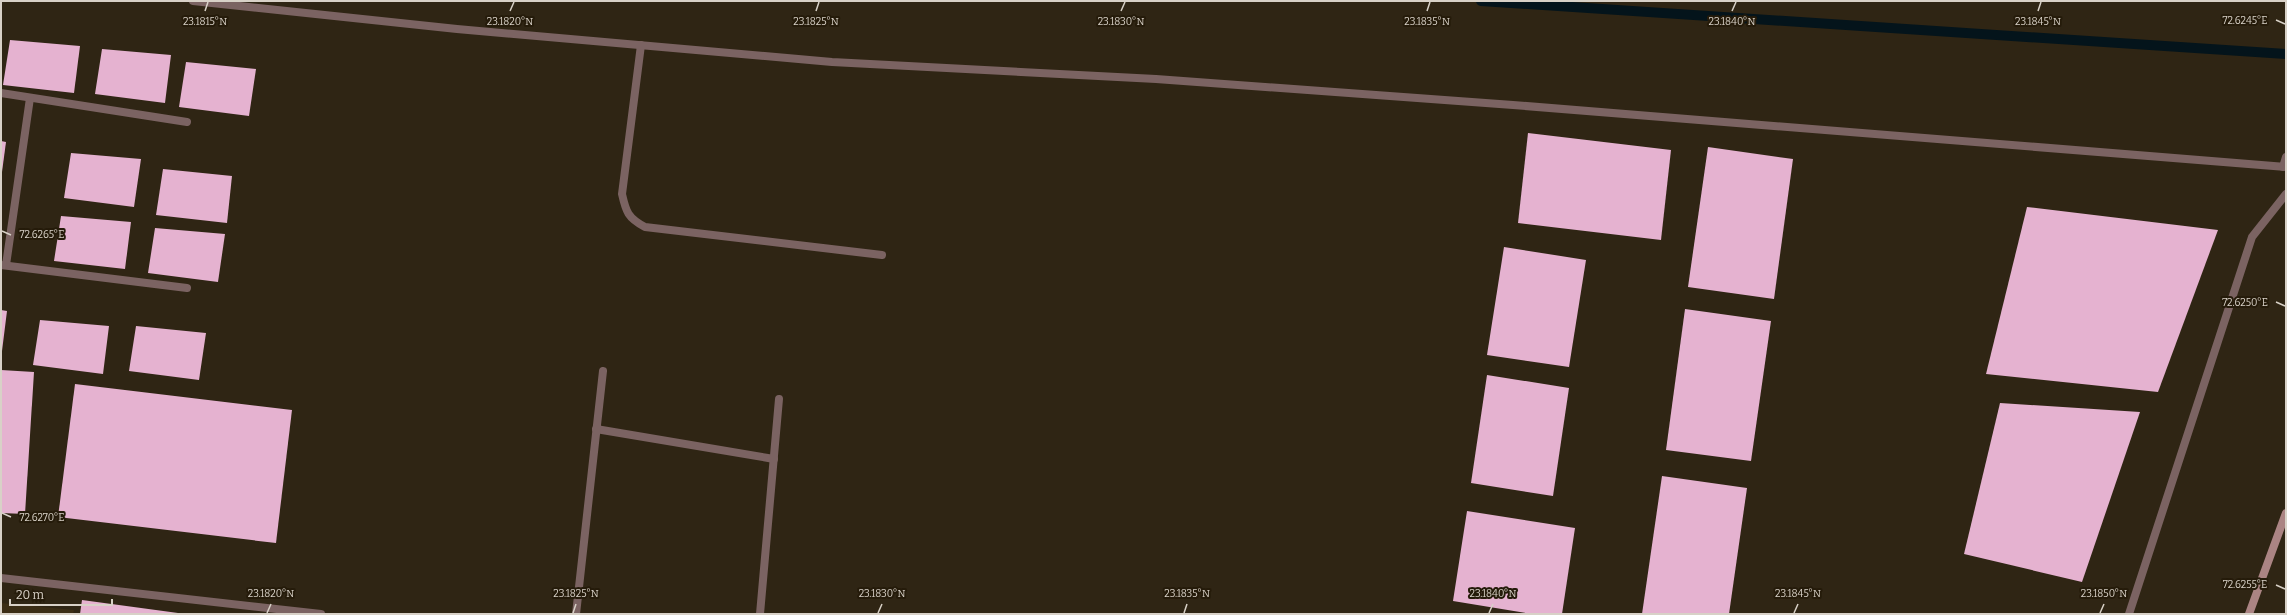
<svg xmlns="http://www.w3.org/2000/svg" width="2287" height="615" font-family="Bitter,serif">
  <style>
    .built { fill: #3b2d15 }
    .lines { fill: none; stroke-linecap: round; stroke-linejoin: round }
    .stream { stroke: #04141b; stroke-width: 10 }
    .building { fill: #e5b2d0 }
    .service { stroke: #7b6362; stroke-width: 8 }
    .minor { stroke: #7b6362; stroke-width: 8 }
    .tertiary { stroke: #7b6362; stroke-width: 8 }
    .secondary { stroke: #ab8483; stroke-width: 8 }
    .ticks { fill: none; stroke: #d8d1c7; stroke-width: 1.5 }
    .ticks-label { font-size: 10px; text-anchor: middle; fill: #d8d1c7; stroke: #251b0a; stroke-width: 4; stroke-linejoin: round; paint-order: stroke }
  </style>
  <rect width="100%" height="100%" fill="#2f2514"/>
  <polygon class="built" points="1,603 74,610 73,614 1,614"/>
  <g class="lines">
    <polyline class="stream" points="1481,1 2286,54"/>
  </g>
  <g class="building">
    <polygon points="10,40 80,46 74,93 3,85"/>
    <polygon points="102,49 171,55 165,103 95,94"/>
    <polygon points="186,62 256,69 249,116 179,107"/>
    <polygon points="1528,133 1671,150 1661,240 1518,223"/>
    <polygon points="1,141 6,142 2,172 1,172"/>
    <polygon points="1708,147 1793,159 1774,299 1688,287"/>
    <polygon points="71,153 141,159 134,207 64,198"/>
    <polygon points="163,169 232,176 227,223 156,215"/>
    <polygon points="2027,207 2218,230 2158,392 1986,374"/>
    <polygon points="61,216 131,222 125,269 54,261"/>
    <polygon points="155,228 225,234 218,282 148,273"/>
    <polygon points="1504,247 1586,260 1569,367 1487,355"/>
    <polygon points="1685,309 1771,321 1751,461 1666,450"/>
    <polygon points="1,310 7,311 2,351 1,351"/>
    <polygon points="40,320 109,326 103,374 33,365"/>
    <polygon points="136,326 206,333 199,380 129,371"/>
    <polygon points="1,370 34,372 25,514 1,513"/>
    <polygon points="1487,375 1569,388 1553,496 1471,483"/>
    <polygon points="75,384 292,410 276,543 58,517"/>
    <polygon points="2000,403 2140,412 2082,582 1964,554"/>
    <polygon points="1662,476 1747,488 1729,614 1642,614"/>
    <polygon points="1467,511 1575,528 1562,614 1532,614 1453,601"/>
    <polygon points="82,600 178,613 178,614 80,614"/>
  </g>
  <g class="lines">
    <path class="service" d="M641,45L622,194C626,212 628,218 645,227L882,255"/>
    <g class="minor">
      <polyline points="193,1 457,29 832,62 1156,79 1513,105 2286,167"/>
      <polyline points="1,93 187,122"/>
      <polyline points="2283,167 2286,157"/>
      <polyline points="1,265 187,288"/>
      <polyline points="6,265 30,98"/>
      <polyline points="596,429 774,459"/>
      <polyline points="1,578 321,614"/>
      <polyline points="576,614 603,371"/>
      <polyline points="760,614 779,399"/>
    </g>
    <polyline class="tertiary" points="2129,614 2252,237 2286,194"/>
    <polyline class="secondary" points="2249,614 2286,513"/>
  </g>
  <path class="ticks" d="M205,11L208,2M510,11L514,2M816,11L819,2M1121,11L1125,2M1427,11L1430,2M1732,11L1736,2M2038,11L2041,2M2276,20L2285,24M2,231L11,235M2276,302L2285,306M2,513L11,517M2276,585L2285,589M267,613L271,604M573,613L576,604M878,613L882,604M1184,613L1187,604M1489,613L1493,604M1794,613L1798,604M2100,613L2104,604"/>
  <g class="ticks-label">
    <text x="2245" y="24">72.6245°E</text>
    <text x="510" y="25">23.1820°N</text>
    <text x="816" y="25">23.1825°N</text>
    <text x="1121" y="25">23.1830°N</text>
    <text x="1427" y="25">23.1835°N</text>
    <text x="1732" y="25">23.1840°N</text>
    <text x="2038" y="25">23.1845°N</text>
    <text x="205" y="25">23.1815°N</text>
    <text x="42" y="238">72.6265°E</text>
    <text x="2245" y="306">72.6250°E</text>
    <text x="42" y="521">72.6270°E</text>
    <text x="2245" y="588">72.6255°E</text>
    <text x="271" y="597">23.1820°N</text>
    <text x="576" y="597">23.1825°N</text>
    <text x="882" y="597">23.1830°N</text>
    <text x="1187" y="597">23.1835°N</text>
    <text x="1493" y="597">23.1840°N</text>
    <text x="1798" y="597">23.1845°N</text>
    <text x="2104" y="597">23.1850°N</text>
  </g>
  <rect width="2287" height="615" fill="none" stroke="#d8d1c7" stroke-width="4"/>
  <path d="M10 599v6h102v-6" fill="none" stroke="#d8d1c7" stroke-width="2"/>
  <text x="16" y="599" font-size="12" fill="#d8d1c7" stroke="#251b0a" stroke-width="3" paint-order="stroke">20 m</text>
</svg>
